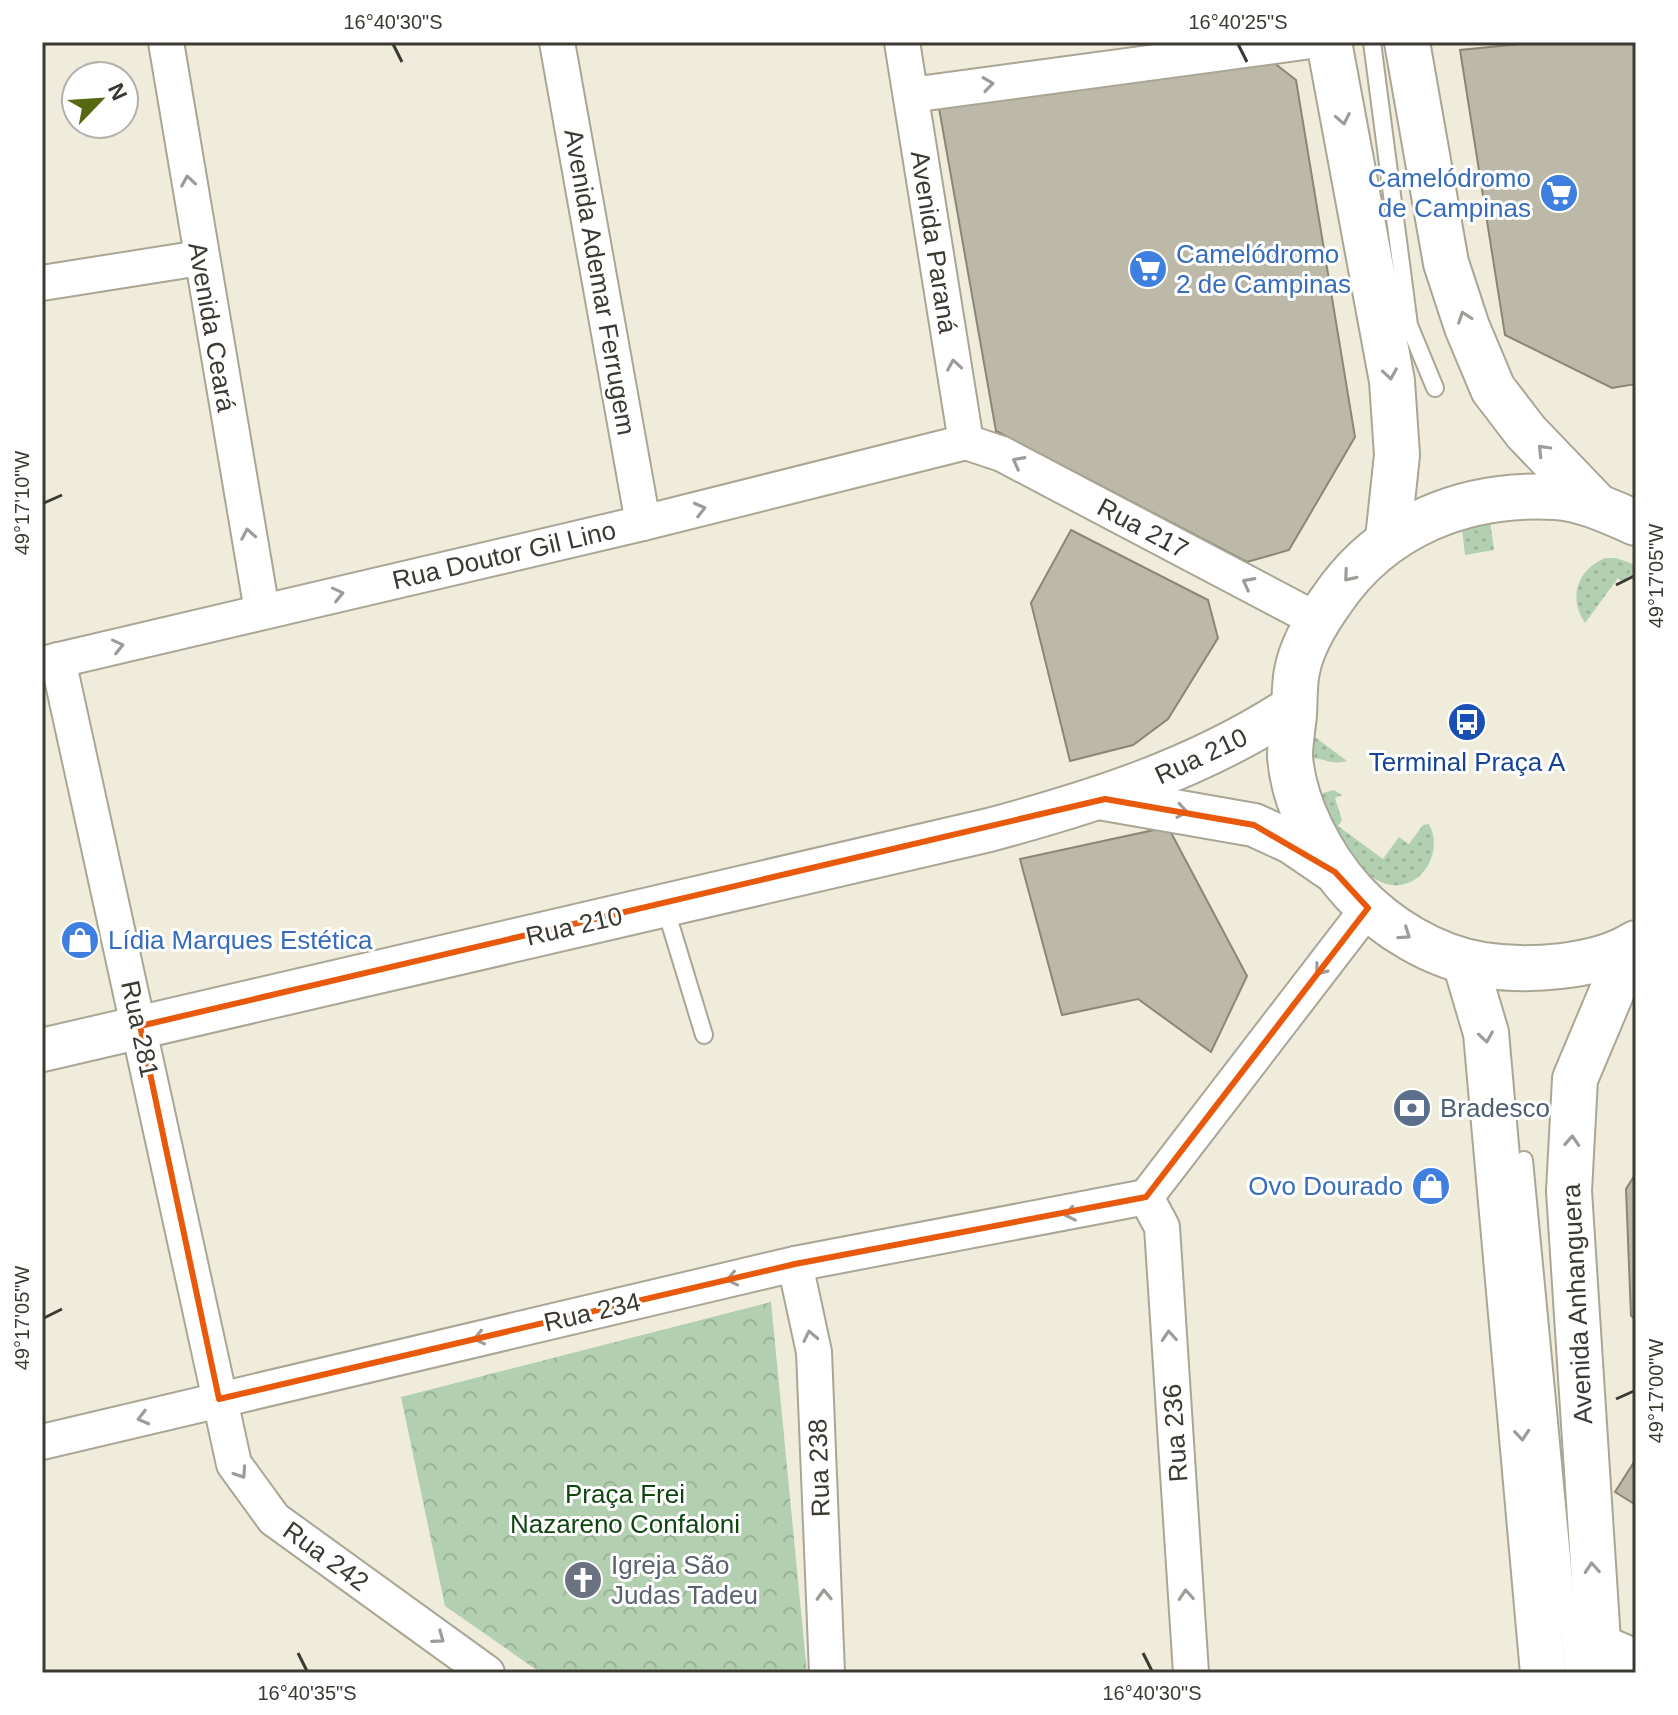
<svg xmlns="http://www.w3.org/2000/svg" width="1678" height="1715" font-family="Arial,sans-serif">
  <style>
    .grass { fill: url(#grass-dots) }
    .park { fill: url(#park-crowns) }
    .building { fill: #bdb9a9; stroke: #8a8777; stroke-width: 2 }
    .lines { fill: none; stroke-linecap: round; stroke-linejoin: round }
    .service-casing { stroke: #a9a695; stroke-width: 20 }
    .minor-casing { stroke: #a9a695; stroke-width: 38 }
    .tertiary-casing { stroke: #a9a695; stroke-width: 46 }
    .primary-casing { stroke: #a9a695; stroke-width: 48 }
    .service { stroke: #fff; stroke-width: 16 }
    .minor { stroke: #fff; stroke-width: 34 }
    .tertiary { stroke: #fff; stroke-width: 42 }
    .primary { stroke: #fff; stroke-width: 44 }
    .oneway { stroke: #9d9c98 }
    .marked { fill: none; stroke: #e8590c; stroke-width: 6; stroke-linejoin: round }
    .ticks { fill: none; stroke: #3b3932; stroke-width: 3 }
    .labels { text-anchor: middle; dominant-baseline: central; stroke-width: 6; stroke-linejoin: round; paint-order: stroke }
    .shop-label { font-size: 26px; fill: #366cbe; stroke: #fff; text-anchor: end }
    .street-label { font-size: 26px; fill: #3b3932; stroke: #fff }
    .transit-label { font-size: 26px; fill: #164399; stroke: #fff }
    .service-label { font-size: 26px; fill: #4e5e75; stroke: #fff; text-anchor: start }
    .park-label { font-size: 26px; fill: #104510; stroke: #fff }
    .worship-label { font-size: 26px; fill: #5b616d; stroke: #fff; text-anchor: start }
    .neatline { fill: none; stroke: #3b3932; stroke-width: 3 }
    .ticks-label { font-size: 20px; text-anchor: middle; fill: #3b3932 }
  </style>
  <defs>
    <pattern id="grass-dots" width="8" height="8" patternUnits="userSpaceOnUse" patternTransform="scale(2)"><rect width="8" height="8" fill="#b2d0b0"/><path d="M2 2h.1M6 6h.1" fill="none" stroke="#9ab398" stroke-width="1.8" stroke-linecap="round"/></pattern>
    <pattern id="park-crowns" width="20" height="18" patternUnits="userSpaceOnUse" patternTransform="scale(2)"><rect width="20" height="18" fill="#b2d0b0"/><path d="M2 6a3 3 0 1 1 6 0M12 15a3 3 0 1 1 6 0" fill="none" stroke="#9ab398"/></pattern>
  </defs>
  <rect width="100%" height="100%" fill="#f0ecdb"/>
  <g class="grass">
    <polygon points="1461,521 1490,521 1494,550 1465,555"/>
    <path d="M1605,558H1616L1636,565V581L1629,576L1624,582L1618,578L1585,623C1568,598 1577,570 1605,558Z"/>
    <path d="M1307,731L1347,761C1331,766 1321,756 1305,758Z"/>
    <path d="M1334,790L1342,795L1335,798L1342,820L1338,826L1383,859L1399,837L1409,844L1423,825L1429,824C1447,858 1412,902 1375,879C1347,861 1334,827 1320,798L1323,793Z"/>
  </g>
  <polygon class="park" points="771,1302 807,1673 541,1673 445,1606 401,1397"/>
  <g class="building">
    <polygon points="1541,42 1636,42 1636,384 1612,388 1505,335 1460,50"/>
    <polygon points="1269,59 1296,80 1355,437 1289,550 1247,562 996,431 939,108"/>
    <polygon points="1071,530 1208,600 1218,638 1168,719 1133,745 1070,761 1031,603"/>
    <polygon points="1168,827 1247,976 1211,1052 1138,999 1062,1015 1020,859"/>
    <polygon points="1636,1173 1636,1319 1631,1316 1626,1189"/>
    <polygon points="1636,1459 1636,1505 1615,1492"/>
  </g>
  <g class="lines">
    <defs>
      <g id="service">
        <polyline points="1372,42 1409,325 1435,388"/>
        <polyline points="665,907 704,1035"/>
        <polyline points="1524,1160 1573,1673"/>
      </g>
      <g id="minor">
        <polyline points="166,42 262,611"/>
        <polyline points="557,42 643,523"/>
        <polyline points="902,42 966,442"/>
        <polyline points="911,95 1304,42"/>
        <polyline points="42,283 200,258"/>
        <polyline points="966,442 1002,454 1317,620"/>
        <polyline points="58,660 234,1464 274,1519 487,1673"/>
        <polyline points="42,664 643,523 966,442"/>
        <polyline points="1146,1197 1162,1227 1191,1673"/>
        <polyline points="1146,1197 1368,908"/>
        <polyline points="795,1264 814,1352 827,1673"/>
        <polyline points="42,1442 795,1264 1146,1197"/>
      </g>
      <g id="tertiary">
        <polyline points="1105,799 1254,825 1291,842 1335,872"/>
        <path d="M42,1050L989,830C1097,801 1200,768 1294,706"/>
      </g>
      <g id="primary">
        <polyline points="1329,42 1392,381 1397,455 1388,539"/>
        <polyline points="1407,42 1446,263 1467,327 1493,389 1526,432 1597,506"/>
        <path d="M1636,523C1611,512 1584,499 1556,497C1465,492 1382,525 1331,601C1316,622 1302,645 1297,671C1294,685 1295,700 1294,714C1293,727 1290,742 1290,756C1293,803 1322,858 1353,892C1386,928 1434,957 1483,965C1527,972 1597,968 1636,943"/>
        <polyline points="1465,962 1486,1033 1543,1673"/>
        <polyline points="1597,1646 1636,1662"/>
        <polyline points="1600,1673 1569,1191 1575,1079 1631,946"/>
      </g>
    </defs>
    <use href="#service" class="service-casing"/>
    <use href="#minor" class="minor-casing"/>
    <use href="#tertiary" class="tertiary-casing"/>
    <use href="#primary" class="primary-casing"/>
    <use href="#service" class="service"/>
    <use href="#minor" class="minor"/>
    <use href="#tertiary" class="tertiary"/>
    <use href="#primary" class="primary"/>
  </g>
  <defs><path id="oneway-chevron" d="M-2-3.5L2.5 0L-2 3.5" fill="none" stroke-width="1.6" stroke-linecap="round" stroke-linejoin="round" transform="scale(2)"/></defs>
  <g class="oneway">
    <use href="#oneway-chevron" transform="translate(988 84) rotate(-8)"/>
    <use href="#oneway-chevron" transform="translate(1343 119) rotate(79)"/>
    <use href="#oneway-chevron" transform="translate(188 181) rotate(-99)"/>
    <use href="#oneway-chevron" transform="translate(1464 317) rotate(-109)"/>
    <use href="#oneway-chevron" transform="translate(954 365) rotate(-99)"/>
    <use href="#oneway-chevron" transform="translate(1390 374) rotate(81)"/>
    <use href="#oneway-chevron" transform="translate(1543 450) rotate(-134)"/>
    <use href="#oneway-chevron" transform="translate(1018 462) rotate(-152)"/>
    <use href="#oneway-chevron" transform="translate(700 509) rotate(-14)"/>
    <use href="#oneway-chevron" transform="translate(248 534) rotate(-100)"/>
    <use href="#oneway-chevron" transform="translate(1349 576) rotate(130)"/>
    <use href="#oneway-chevron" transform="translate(1248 583) rotate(-152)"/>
    <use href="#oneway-chevron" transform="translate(338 594) rotate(-13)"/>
    <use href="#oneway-chevron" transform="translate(118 646) rotate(-13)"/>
    <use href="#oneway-chevron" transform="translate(1182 811) rotate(9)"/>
    <use href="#oneway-chevron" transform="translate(1405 934) rotate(34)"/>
    <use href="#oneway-chevron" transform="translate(1320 970) rotate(128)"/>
    <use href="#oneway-chevron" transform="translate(1486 1037) rotate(81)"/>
    <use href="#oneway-chevron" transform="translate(1572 1141) rotate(-87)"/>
    <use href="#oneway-chevron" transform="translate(1070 1214) rotate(169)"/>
    <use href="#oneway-chevron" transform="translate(732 1279) rotate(167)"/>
    <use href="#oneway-chevron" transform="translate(810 1336) rotate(-102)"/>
    <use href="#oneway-chevron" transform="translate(1169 1336) rotate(-94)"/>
    <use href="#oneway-chevron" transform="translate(479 1338) rotate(167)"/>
    <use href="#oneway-chevron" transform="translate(143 1418) rotate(166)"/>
    <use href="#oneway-chevron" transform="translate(1522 1435) rotate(85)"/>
    <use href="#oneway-chevron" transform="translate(241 1473) rotate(56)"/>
    <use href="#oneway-chevron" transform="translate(1592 1568) rotate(-94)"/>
    <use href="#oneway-chevron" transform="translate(824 1595) rotate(-92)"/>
    <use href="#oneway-chevron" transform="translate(1186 1595) rotate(-94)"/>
    <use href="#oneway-chevron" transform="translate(439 1638) rotate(36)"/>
  </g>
  <path class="marked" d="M1105,799L1254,825L1335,872L1368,908L1146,1197L795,1264L219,1399L140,1026Z"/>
  <path class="ticks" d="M393,44L402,62M1238,44L1247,62M44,503L62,495M1616,585L1634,576M44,1318L62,1309M1616,1399L1634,1391M298,1653L307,1671M1143,1653L1152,1671"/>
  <defs>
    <symbol id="supermarket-disc" viewBox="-11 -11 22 22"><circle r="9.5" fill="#3f7fe0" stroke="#fff"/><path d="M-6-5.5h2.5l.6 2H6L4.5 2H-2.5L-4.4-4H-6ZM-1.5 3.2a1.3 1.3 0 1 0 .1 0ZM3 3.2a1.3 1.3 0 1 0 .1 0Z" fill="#fff"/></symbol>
    <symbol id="bus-disc" viewBox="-11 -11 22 22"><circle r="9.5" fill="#1a4fb4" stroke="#fff"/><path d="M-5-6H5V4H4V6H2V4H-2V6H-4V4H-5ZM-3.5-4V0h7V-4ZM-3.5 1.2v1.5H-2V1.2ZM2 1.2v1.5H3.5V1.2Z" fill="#fff"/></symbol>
    <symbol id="shop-disc" viewBox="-11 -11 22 22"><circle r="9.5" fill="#3f7fe0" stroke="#fff"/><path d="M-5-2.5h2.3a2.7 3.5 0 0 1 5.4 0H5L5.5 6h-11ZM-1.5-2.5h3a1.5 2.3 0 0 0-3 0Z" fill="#fff"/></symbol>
    <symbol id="bank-disc" viewBox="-11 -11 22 22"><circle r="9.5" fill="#5c6f8a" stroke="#fff"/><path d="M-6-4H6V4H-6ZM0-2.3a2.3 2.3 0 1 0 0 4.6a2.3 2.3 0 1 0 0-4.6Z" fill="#fff"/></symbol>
    <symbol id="church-disc" viewBox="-11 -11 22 22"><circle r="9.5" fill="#6b7280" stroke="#fff"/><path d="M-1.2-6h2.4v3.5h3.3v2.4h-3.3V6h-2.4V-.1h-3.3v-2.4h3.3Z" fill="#fff"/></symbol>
  </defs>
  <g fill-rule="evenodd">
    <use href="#supermarket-disc" x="1537" y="171" width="44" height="44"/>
    <use href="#supermarket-disc" x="1126" y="247" width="44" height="44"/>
    <use href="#bus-disc" x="1445" y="700" width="44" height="44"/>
    <use href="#shop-disc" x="58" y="918" width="44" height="44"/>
    <use href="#bank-disc" x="1390" y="1086" width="44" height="44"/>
    <use href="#shop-disc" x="1409" y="1164" width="44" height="44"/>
    <use href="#church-disc" x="561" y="1558" width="44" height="44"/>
  </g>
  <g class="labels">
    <g class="shop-label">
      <text x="1531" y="178">Camelódromo<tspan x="1531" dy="30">de Campinas</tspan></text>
      <text x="1176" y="254" text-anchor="start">Camelódromo<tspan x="1176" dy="30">2 de Campinas</tspan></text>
      <text x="108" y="940" text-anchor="start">Lídia Marques Estética</text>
      <text x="1403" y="1186">Ovo Dourado</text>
    </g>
    <g class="street-label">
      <text transform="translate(934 242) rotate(81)">Avenida Paraná</text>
      <text transform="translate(600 282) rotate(80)">Avenida Ademar Ferrugem</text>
      <text transform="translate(212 327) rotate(80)">Avenida Ceará</text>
      <text transform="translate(1143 528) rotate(28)">Rua 217</text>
      <text transform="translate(504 555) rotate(-13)">Rua Doutor Gil Lino</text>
      <text transform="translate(1201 756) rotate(-25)">Rua 210</text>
      <text transform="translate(574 926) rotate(-13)">Rua 210</text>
      <text transform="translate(140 1029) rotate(78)">Rua 281</text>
      <text transform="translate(1577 1304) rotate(-93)">Avenida Anhanguera</text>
      <text transform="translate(592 1312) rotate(-13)">Rua 234</text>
      <text transform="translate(1175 1433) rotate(-94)">Rua 236</text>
      <text transform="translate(819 1468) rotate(-92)">Rua 238</text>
      <text transform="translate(326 1556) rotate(36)">Rua 242</text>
    </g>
    <g class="transit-label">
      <text x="1467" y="762">Terminal Praça A</text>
    </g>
    <g class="service-label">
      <text x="1440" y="1108">Bradesco</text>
    </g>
    <g class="park-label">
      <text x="625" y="1494">Praça Frei<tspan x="625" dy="30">Nazareno Confaloni</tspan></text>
    </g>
    <g class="worship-label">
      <text x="611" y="1565">Igreja São<tspan x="611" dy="30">Judas Tadeu</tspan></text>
    </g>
  </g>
  <rect width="1678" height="1715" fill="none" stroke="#ffffff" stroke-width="88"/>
  <g transform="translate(100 100) rotate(65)"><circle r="38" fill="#ffffff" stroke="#b1b0ad" stroke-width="2"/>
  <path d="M0-6L14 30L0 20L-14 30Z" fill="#576813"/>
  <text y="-12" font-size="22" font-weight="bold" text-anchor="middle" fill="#3b3932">N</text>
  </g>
  <rect x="44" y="44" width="1590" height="1627" class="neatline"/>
  <g class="ticks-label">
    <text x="393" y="29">16°40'30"S</text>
    <text x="1238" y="29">16°40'25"S</text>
    <text transform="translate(22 503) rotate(-90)" y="7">49°17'10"W</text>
    <text transform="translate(1656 576) rotate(-90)" y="7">49°17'05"W</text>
    <text transform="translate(22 1318) rotate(-90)" y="7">49°17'05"W</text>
    <text transform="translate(1656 1391) rotate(-90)" y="7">49°17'00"W</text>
    <text x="307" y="1700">16°40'35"S</text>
    <text x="1152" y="1700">16°40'30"S</text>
  </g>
</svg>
